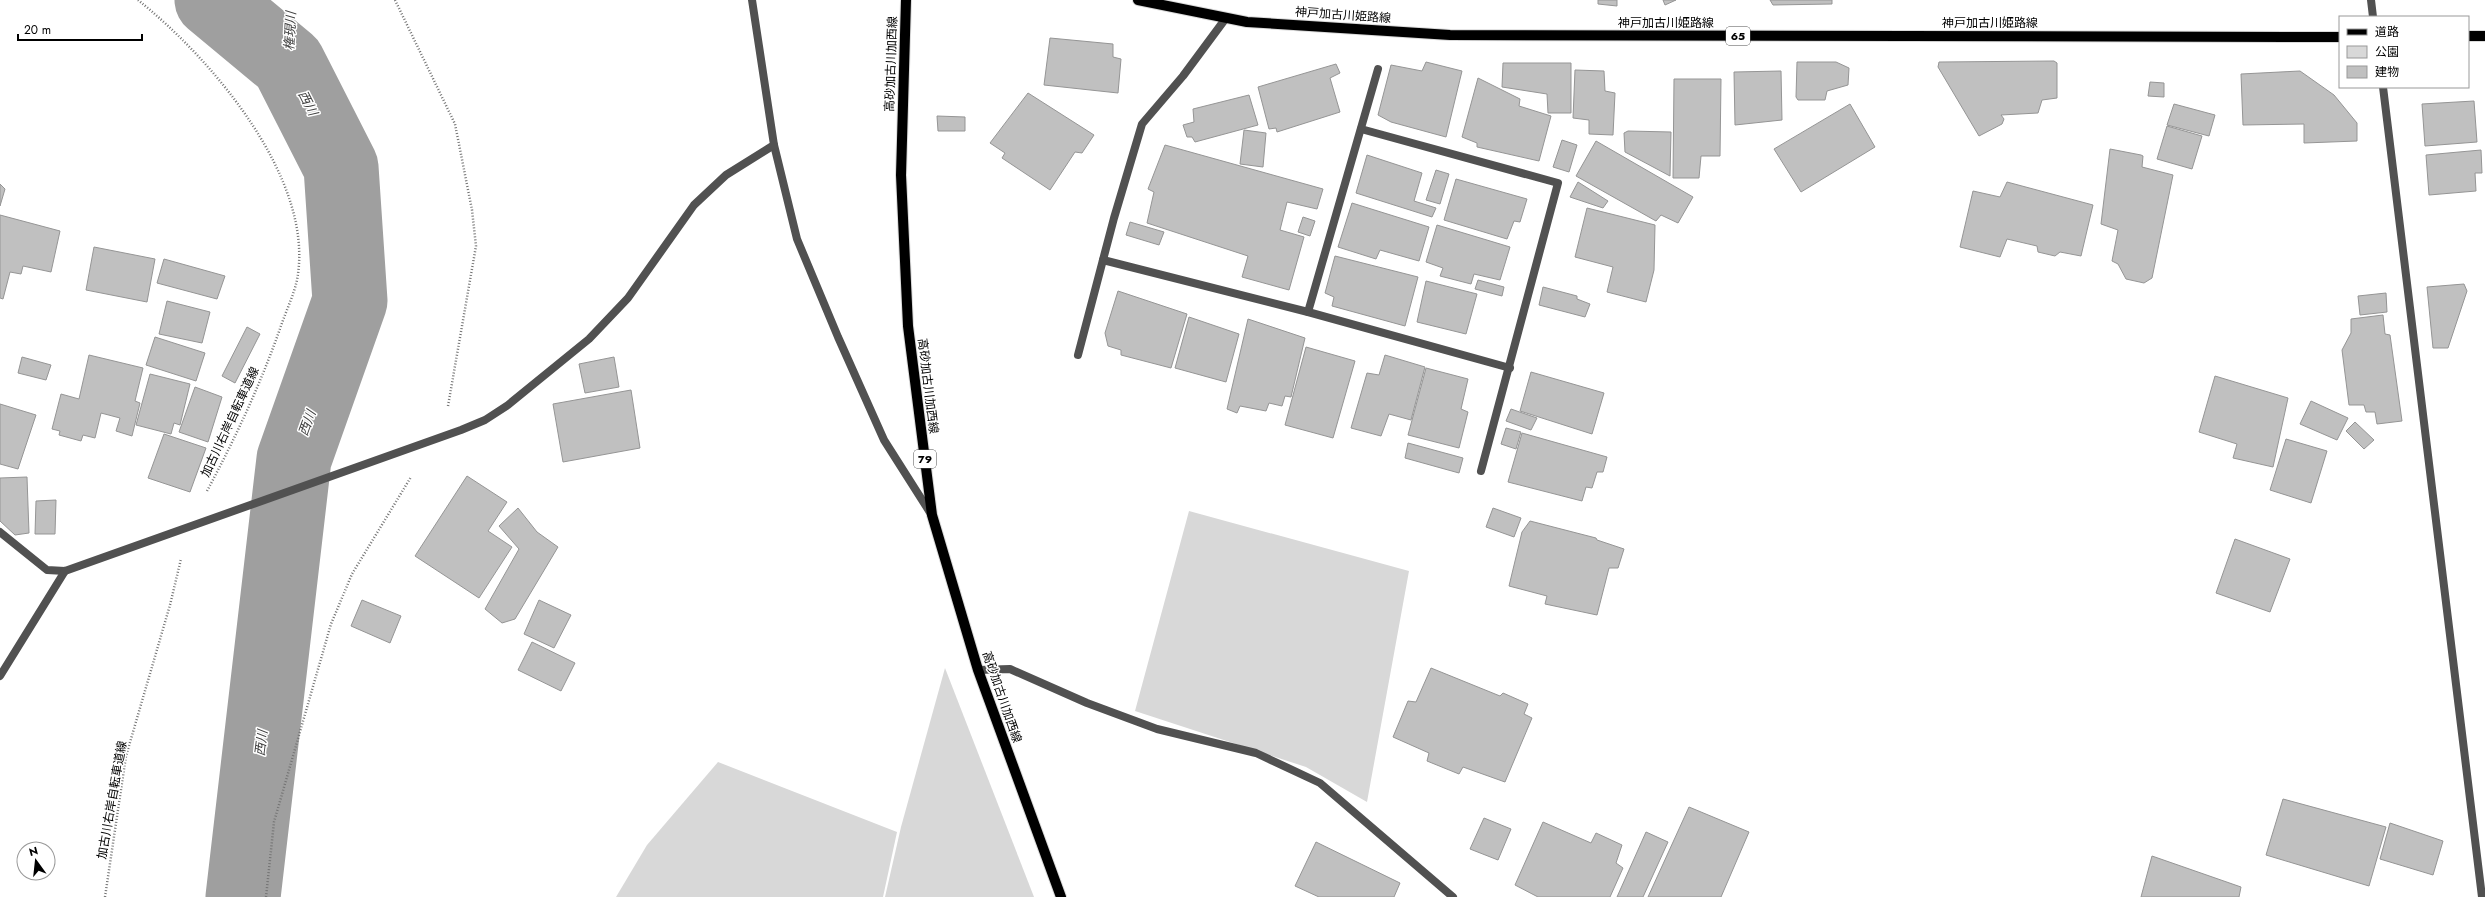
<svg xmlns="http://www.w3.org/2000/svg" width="2485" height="897" font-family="Jost,'Noto Sans JP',sans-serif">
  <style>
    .green { fill: #d8d8d8 }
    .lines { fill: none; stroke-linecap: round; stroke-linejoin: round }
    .river { stroke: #9f9f9f; stroke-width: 75 }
    .building { fill: #c0c0c0; stroke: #959595 }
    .primary-casing { stroke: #dbdbdb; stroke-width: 12 }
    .path { stroke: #737373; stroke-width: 2.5; stroke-dasharray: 1 2; stroke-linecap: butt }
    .minor { stroke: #515151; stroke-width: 8 }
    .primary { stroke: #000; stroke-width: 10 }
    .labels { text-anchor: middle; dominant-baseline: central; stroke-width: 3; stroke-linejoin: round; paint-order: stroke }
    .shield { fill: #fff; stroke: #4c4c4c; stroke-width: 1 }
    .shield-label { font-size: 11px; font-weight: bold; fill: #000 }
    .street-label { font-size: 12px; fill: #000; stroke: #fff }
    .water-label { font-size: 13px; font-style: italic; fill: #404040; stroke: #fff }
  </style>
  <rect width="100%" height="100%" fill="#fff"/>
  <g class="green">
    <polygon points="1189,511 1409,571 1367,802 1306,767 1135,711"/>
    <polygon points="945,668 1034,897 885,897 901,827"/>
    <polygon points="718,762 897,832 883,897 616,897 647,845"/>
  </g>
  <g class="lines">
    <polyline class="river" points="212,0 288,63 341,167 350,301 294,459 243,897"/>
  </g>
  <g class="building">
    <polygon points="1598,0 1617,0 1617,6 1598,4"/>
    <polygon points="1663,0 1676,0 1665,5"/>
    <polygon points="1770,0 1832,0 1832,4 1773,5"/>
    <polygon points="1050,38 1113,44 1113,57 1121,59 1118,93 1044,85"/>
    <polygon points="2054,61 2057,63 2057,98 2042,100 2038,113 2001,115 2004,119 2002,124 1979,136 1938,67 1939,62"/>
    <polygon points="1426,62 1462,71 1446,137 1391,122 1378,115 1391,65 1422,71"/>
    <polygon points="1797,62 1836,62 1849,68 1848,85 1827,91 1825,100 1798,100 1796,97"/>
    <polygon points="1503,63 1571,63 1571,113 1548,113 1547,94 1502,87"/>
    <polygon points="1336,64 1340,73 1330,78 1340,112 1277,132 1276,128 1269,129 1258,87"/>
    <polygon points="1575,70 1604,71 1605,91 1615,93 1613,135 1589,134 1589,120 1573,118"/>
    <polygon points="1781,71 1782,120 1735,125 1734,72"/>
    <polygon points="2300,71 2334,95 2357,123 2357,141 2304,143 2304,124 2243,125 2241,74"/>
    <polygon points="1478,78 1520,99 1519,106 1551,116 1539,161 1477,147 1477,143 1462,137"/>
    <polygon points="1674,79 1721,79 1720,156 1701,156 1699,178 1673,178"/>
    <polygon points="2150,82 2164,83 2164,97 2148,96"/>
    <polygon points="1028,93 1094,135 1082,153 1075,152 1050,190 1002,158 1005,153 990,143"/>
    <polygon points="1249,95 1258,125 1195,142 1192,137 1187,137 1183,125 1194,122 1193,109"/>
    <polygon points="2474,101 2477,142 2425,146 2422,104"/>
    <polygon points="1850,104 1875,147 1801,192 1774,149"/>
    <polygon points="2174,104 2215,115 2209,136 2167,125"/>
    <polygon points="937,116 965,117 965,131 938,131"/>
    <polygon points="2167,126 2202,136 2192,169 2157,159"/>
    <polygon points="1244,130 1266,133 1263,167 1240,164"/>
    <polygon points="1628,131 1671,132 1670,176 1625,152 1624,133"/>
    <polygon points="1562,140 1577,145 1569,172 1553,167"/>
    <polygon points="1596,141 1693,197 1678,223 1661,215 1656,221 1576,176"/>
    <polygon points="1165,145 1323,189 1317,209 1287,202 1280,230 1304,237 1289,290 1242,277 1248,256 1147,223 1154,192 1148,189"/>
    <polygon points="2110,149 2141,155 2143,156 2142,167 2173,175 2152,278 2144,283 2126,279 2118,264 2112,261 2118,230 2101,224"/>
    <polygon points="2481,150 2482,173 2475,173 2476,191 2429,195 2426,155"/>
    <polygon points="1367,155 1422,173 1414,201 1436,208 1432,217 1356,193"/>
    <polygon points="1436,170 1449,174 1440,204 1426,200"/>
    <polygon points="1456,179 1527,199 1520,222 1514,221 1507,239 1444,220"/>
    <polygon points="1578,182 1608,201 1603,208 1570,197"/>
    <polygon points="2007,182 2093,205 2081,256 2060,252 2055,256 2038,252 2037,246 2007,239 2000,257 1960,247 1973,191 2000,197"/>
    <polygon points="0,184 5,189 0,206"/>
    <polygon points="1352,203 1429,227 1419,261 1380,250 1376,259 1338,247"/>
    <polygon points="1587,208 1655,225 1654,270 1646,302 1607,292 1613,267 1575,257"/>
    <polygon points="0,215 60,231 51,272 23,266 21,274 10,272 3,299 0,298"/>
    <polygon points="1303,217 1315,221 1310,236 1298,232"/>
    <polygon points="1130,222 1164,232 1159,245 1126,235"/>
    <polygon points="1437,225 1510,247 1500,280 1474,274 1471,284 1440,276 1443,268 1426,262"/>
    <polygon points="94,247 155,259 147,302 86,290"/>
    <polygon points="1335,256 1418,277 1405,326 1332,306 1334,297 1325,293"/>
    <polygon points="164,259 225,276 217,299 157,283"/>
    <polygon points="1478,280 1504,287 1502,296 1475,289"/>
    <polygon points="1426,281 1477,294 1466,334 1417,322"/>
    <polygon points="2464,284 2467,291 2448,348 2433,348 2427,287"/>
    <polygon points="1543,287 1577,296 1577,299 1590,304 1585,317 1539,305"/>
    <polygon points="1118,291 1187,314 1171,368 1121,355 1121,350 1108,346 1105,333"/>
    <polygon points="2386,293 2387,312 2360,315 2358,296"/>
    <polygon points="167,301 210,312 202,343 159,334"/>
    <polygon points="2383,315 2385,334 2390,335 2402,421 2377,424 2375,412 2366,412 2364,405 2349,405 2342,350 2351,333 2351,319"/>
    <polygon points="1189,317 1239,334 1226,382 1175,368"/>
    <polygon points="1248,319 1305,338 1291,397 1285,396 1282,406 1269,403 1266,411 1240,406 1237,413 1227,409"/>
    <polygon points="247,327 260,334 235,383 222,376"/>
    <polygon points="155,337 205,353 196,381 146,365"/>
    <polygon points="1306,347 1355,361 1333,438 1285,425"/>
    <polygon points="89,355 143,368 135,401 140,403 132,436 116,431 120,418 101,413 95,438 83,435 81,441 59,435 60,431 52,429 61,394 79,399"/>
    <polygon points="1385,355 1425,367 1411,420 1389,414 1381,436 1351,428 1367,373 1379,375"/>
    <polygon points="22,357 51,365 46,380 18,373"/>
    <polygon points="614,357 619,387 585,393 579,364"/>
    <polygon points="1426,368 1468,379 1461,409 1468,412 1459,448 1408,435"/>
    <polygon points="1531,372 1604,393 1592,434 1520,411"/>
    <polygon points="150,374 190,384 180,425 174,423 171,434 136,425"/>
    <polygon points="2215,376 2288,398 2273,467 2233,458 2237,444 2199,432"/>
    <polygon points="195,387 222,397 208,442 179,432"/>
    <polygon points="631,390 640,448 563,462 553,404"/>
    <polygon points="2311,401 2348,418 2337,440 2300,424"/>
    <polygon points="0,404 36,415 18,469 0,464"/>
    <polygon points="1511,409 1537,418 1531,430 1506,421"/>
    <polygon points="2355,422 2374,440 2364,449 2346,431"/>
    <polygon points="1506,428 1521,432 1516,449 1501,444"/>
    <polygon points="1522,433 1607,457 1603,472 1597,472 1592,488 1586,487 1582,501 1508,482"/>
    <polygon points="164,434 206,448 190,492 148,478"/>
    <polygon points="2286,439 2327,451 2311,503 2270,490"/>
    <polygon points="1408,443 1463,458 1459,473 1405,458"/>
    <polygon points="467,476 507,502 488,531 512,547 479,598 415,556"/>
    <polygon points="27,477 29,533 15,535 0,521 0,478"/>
    <polygon points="56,500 55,534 35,534 36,501"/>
    <polygon points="518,508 537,532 558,547 515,619 502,623 485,609 519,549 499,526"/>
    <polygon points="1493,508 1521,518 1514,537 1486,527"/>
    <polygon points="1530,521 1596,538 1597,540 1624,549 1618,568 1609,568 1597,615 1545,604 1547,596 1509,586 1522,532"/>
    <polygon points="2235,539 2290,559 2270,612 2216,593"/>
    <polygon points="362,600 401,616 390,643 351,626"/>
    <polygon points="539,600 571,615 554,648 524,634"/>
    <polygon points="532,642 575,663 561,691 518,670"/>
    <polygon points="1431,668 1500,696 1503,693 1528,704 1524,714 1532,718 1505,782 1463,767 1459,774 1427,761 1429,753 1393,737 1408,701 1416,702"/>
    <polygon points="2283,799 2386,827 2369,886 2266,855"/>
    <polygon points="1689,807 1749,832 1721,897 1648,897"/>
    <polygon points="1484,818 1511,829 1498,860 1470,849"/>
    <polygon points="1543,822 1591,843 1596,833 1622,845 1616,863 1623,868 1610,897 1538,897 1515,885"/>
    <polygon points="2390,823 2443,841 2433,875 2380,859"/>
    <polygon points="1646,832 1668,842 1643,897 1617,897"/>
    <polygon points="1316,842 1400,883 1394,897 1319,897 1295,886"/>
    <polygon points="2152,856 2241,887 2239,897 2141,897"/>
  </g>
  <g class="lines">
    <defs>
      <g id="primary">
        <polyline points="906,0 901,175 908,326 932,515 978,670 1061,897"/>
        <polyline points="1138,0 1247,22 1450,35 2340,37"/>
        <polyline points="2468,36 2485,36"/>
      </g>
    </defs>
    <use href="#primary" class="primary-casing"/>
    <g class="path">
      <path d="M138,0C211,58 316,180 297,280C294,294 287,309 282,323C262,381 236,437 207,491"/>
      <polyline points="395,0 455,124 472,210 476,246 448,406"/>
      <polyline points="105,897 126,756 170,605 181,559"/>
      <polyline points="266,897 274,822 331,624 352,574 411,477"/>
    </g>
    <g class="minor">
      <polyline points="2371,0 2373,17"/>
      <polyline points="2383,87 2482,897"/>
      <polyline points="1361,129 1558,183 1481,471"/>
      <polyline points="774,145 797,239 838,337 884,440 931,514"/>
      <polyline points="1103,260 1308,312 1510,368"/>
      <polyline points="1308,312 1378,69"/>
      <polyline points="1078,355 1114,218 1142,124 1183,76 1226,18"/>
      <polyline points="0,532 47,570 65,571 461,430 485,420 508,405 589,339 628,298 694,205 726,175 774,145 752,0"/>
      <polyline points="978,670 1010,669 1087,703 1157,729 1256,753 1320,783 1453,897"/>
      <polyline points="0,676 65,571"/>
    </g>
    <use href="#primary" class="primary"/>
  </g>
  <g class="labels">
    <g class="shield">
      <rect x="1726" y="27" width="24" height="18" rx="3"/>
      <rect x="914" y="450" width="22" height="18" rx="3"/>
    </g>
    <g class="shield-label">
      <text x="1738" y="36">65</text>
      <text x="925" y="459">79</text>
    </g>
    <g class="street-label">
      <text transform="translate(1343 15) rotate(4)">神戸加古川姫路線</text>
      <text x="1666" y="23">神戸加古川姫路線</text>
      <text x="1990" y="23">神戸加古川姫路線</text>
      <text transform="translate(891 64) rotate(-88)">高砂加古川加西線</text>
      <text transform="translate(928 386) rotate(83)">高砂加古川加西線</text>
      <text transform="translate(230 422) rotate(-65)">加古川右岸自転車道線</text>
      <text transform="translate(1002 697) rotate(71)">高砂加古川加西線</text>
      <text transform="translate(112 800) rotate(-80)">加古川右岸自転車道線</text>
    </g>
    <g class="water-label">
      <text transform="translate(290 31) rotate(-87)">権現川</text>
      <text transform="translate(308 103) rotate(63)">西川</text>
      <text transform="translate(307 423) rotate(-70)">西川</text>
      <text transform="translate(261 743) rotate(-83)">西川</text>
    </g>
  </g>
  <rect x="2339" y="16" width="130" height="72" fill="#ffffff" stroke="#999999"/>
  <rect x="2347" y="29" width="20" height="6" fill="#000000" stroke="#999999"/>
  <text x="2375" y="36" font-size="12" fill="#000000">道路</text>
  <rect x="2347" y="46" width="20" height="12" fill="#d8d8d8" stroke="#999999"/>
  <text x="2375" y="56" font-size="12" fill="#000000">公園</text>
  <rect x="2347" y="66" width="20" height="12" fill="#c0c0c0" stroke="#999999"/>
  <text x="2375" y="76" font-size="12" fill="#000000">建物</text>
  <g transform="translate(36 861) rotate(345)"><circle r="19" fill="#ffffff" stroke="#999999"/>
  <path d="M0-3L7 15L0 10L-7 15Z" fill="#000000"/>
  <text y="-6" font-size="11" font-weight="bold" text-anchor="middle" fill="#000000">N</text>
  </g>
  <path d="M18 34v6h124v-6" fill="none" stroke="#000000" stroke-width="2"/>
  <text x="24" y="34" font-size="12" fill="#000000" stroke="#ffffff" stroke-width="3" paint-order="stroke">20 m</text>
</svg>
